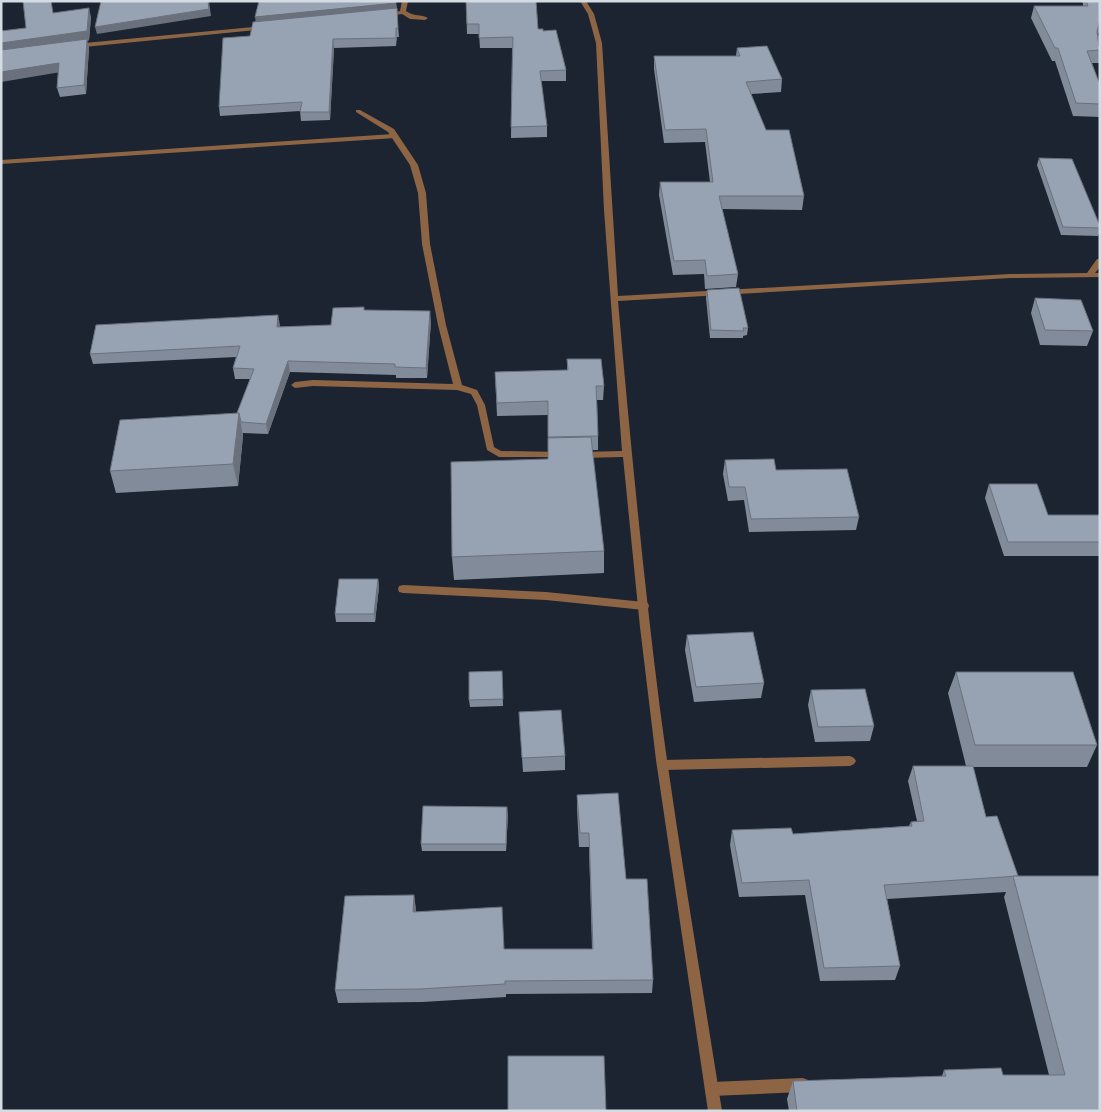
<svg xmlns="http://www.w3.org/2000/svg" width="1101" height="1112" font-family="'PT Sans',sans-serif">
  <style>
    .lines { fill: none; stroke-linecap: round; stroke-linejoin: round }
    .service { fill: #8e6544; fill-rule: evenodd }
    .minor { fill: #8e6544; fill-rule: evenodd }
    .wall { fill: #828b99 }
    .shaded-wall { fill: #6a717d }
    .building { fill: #97a2b2; stroke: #6a717d }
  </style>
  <rect width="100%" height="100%" fill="#1b2430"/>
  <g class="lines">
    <g class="service">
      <polygon points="1100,34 1100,60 1097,58 1095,44 1097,36"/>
      <polygon points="393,134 397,136 396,138 1,164 1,160"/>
      <polygon points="403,585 546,592 644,602 648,603 649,606 648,609 644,610 546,600 403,593 399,592 398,589 399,586"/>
      <polygon points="850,756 854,758 856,761 854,764 850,766 663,770 659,768 657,765 659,762 663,760"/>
      <polygon points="803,1078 808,1080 810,1085 808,1090 803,1092 712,1096 707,1094 705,1089 707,1084 712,1082"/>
    </g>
    <g class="minor">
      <path d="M402,1H408L406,11C414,17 421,14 428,18L425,20L410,19L402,14L383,17V15L400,11Z"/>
      <path d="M580,1H586L594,14L602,43L618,296L1010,274L1087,273L1097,259H1100V267L1095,273H1100V277L1010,278L618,301C630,438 643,574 660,709C678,844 701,977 722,1111H708L656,760L640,627L623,457L581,458L576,455L581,452L622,451L604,210L596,43L588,14Z"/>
      <polygon points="264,26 267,28 266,29 74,48 71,46 74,44"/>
      <polygon points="356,110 360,110 394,129 418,165 426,193 430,244 446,325 462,385 477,390 485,405 494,447 501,451 561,452 566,455 564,457 499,457 487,450 477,405 471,394 457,390 313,386 295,388 291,385 295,382 313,380 453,384 438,325 422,244 418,193 410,165 388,132 356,112"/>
    </g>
  </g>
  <g class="wall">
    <polygon points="396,1 399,37 397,37 396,46 334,48 330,120 301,121 300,111 220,116 219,107 250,36"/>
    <polygon points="466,1 543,31 566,70 566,81 541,81 547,126 547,137 511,138 512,48 480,48 479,34 467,34"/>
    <polygon points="1082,1 1100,1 1100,32 1097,34 1099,46 1100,46 1100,63 1092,63 1100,85 1100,117 1073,116 1055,61 1052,61 1031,18 1034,6 1083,6 1083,4"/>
    <polygon points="54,13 91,17 89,40 87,41 89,48 86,94 60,97 57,88 58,73 26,28"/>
    <polygon points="737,48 782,79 781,92 751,94 766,130 804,196 802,210 722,209 738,274 736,287 705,289 704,274 673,275 659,195 660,182 710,182 705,142 664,143 654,69 654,56 736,56"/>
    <polygon points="1039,158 1100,226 1100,231 1098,236 1061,235 1037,165"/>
    <polygon points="707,290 748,328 747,335 743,336 743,338 710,338 706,298"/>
    <polygon points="1035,298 1093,331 1087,346 1040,345 1031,313"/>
    <polygon points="364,307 364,310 431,321 427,378 396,378 396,375 290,372 268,434 243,433 243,436 238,486 116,493 110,471 237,413 250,379 235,379 233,368 236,357 93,364 90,354 279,327 331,325"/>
    <polygon points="567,359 604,386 603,400 597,400 598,436 598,450 592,450 604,551 604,573 454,580 452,557 548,459 548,415 497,416 495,372 567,370"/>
    <polygon points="725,460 776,470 859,517 856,530 749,532 744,500 728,501 723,474"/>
    <polygon points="989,484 1048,515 1100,515 1100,556 1004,556 985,498"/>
    <polygon points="378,579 379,587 375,622 336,622 335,614"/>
    <polygon points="687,635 764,683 761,698 694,702 685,650"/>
    <polygon points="502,671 503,706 470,707 469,700"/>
    <polygon points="956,672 1097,745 1087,767 973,767 986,817 997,816 1100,1111 789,1111 787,1099 793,1081 942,1076 944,1070 1003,1075 1049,1075 1004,897 1006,892 887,899 900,966 895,980 820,981 805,895 739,897 730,845 732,830 793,834 909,826 911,822 917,821 908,781 913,766 966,766 948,693"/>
    <polygon points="811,690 874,726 870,741 815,742 808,705"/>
    <polygon points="519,712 565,756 565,770 523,772"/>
    <polygon points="577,795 626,879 653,980 652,993 506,994 506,997 422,1002 338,1003 335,990 414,895 416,912 504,949 592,949 589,847 579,847 577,809"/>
    <polygon points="508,814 506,851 422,851 421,844"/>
  </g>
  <g class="shaded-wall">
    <polygon points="209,1 211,16 97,34 95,27"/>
    <polygon points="396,3 397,10 256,24 255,17"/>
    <polygon points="89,8 91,17 89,40 87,41 89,48 86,94 84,85 87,41 1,52 1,43"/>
    <polygon points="1099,23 1100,23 1100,32 1095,36"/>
    <polygon points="333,39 334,48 330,120 329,112"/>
    <polygon points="59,63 61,72 1,82 1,72"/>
    <polygon points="430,311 431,321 427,378 426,368"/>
    <polygon points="278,315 280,325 279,337 277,327"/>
    <polygon points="288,361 290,372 268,434 266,424"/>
    <polygon points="239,413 243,436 238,486 233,464"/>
    <polygon points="378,579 379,587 375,622 374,614"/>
    <polygon points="507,807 508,814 506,851 506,844"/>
    <polygon points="414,895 416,909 415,926 413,912"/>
  </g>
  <g class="building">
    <polygon points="23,1 51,1 53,13 89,8 87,31 1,43 1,31 26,28"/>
    <polygon points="101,1 208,1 209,9 95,27"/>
    <polygon points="259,1 396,1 396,3 255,17"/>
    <polygon points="466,1 536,1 538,29 543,29 543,31 556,30 566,70 540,71 547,126 511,127 513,37 479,38 479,24 467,24"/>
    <polygon points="1086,1 1100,1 1100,23 1099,23 1097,32 1099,46 1100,46 1100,50 1087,51 1100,85 1100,104 1076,103 1058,48 1055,48 1034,6 1088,6"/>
    <polygon points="397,8 398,28 396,28 396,38 333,39 329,112 300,112 302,102 219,107 223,38 250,36 253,22"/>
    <polygon points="87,39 84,85 57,88 59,63 1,72 1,50"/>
    <polygon points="767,46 782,79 746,82 766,130 789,130 804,196 719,196 738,274 707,276 705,260 674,261 660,182 713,182 706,129 665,130 654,56 740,56 737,48"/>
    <polygon points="1039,158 1072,159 1100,226 1100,228 1063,227"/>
    <polygon points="739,288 748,328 743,328 744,331 711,330 707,290"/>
    <polygon points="1035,298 1081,300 1093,331 1045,330"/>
    <polygon points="364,307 364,310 430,311 426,368 395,367 395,364 288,361 266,424 241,422 239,413 237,413 254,369 233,368 240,346 90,354 96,325 278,315 277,327 331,325 333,308"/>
    <polygon points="567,359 601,359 604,386 596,386 598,436 548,437 548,401 497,403 495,372 568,370"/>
    <polygon points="239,413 233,464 110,471 120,420"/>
    <polygon points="591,437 604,551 452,557 451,462 548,459 548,438"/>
    <polygon points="774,459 776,470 847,469 859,517 751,519 745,487 729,487 725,460"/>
    <polygon points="989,484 1037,484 1048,515 1100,515 1100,542 1008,542"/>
    <polygon points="339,579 378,579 374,614 335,614"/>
    <polygon points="753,632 764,683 696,687 687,635"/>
    <polygon points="502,671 503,699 469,700 469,672"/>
    <polygon points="956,672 1073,672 1097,745 975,745"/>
    <polygon points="865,689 874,726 818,727 811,690"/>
    <polygon points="561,710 565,756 522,758 519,712"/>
    <polygon points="913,766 973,766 986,817 997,816 1018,876 884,885 900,966 824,968 809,880 742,883 732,830 791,828 793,834 912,826 911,822 924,821"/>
    <polygon points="618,793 626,879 647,879 653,980 505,981 505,984 420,989 335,990 345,896 414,895 413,912 502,907 504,949 593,949 589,833 580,833 577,795"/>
    <polygon points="423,806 507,807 506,844 421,844"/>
    <polygon points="1013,876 1100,876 1100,1111 797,1111 793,1081 946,1076 944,1070 1001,1068 1003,1075 1065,1075"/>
    <polygon points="508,1056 604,1056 606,1111 508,1111"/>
  </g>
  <rect width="1101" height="1112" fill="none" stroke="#d4dbe3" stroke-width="5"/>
</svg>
